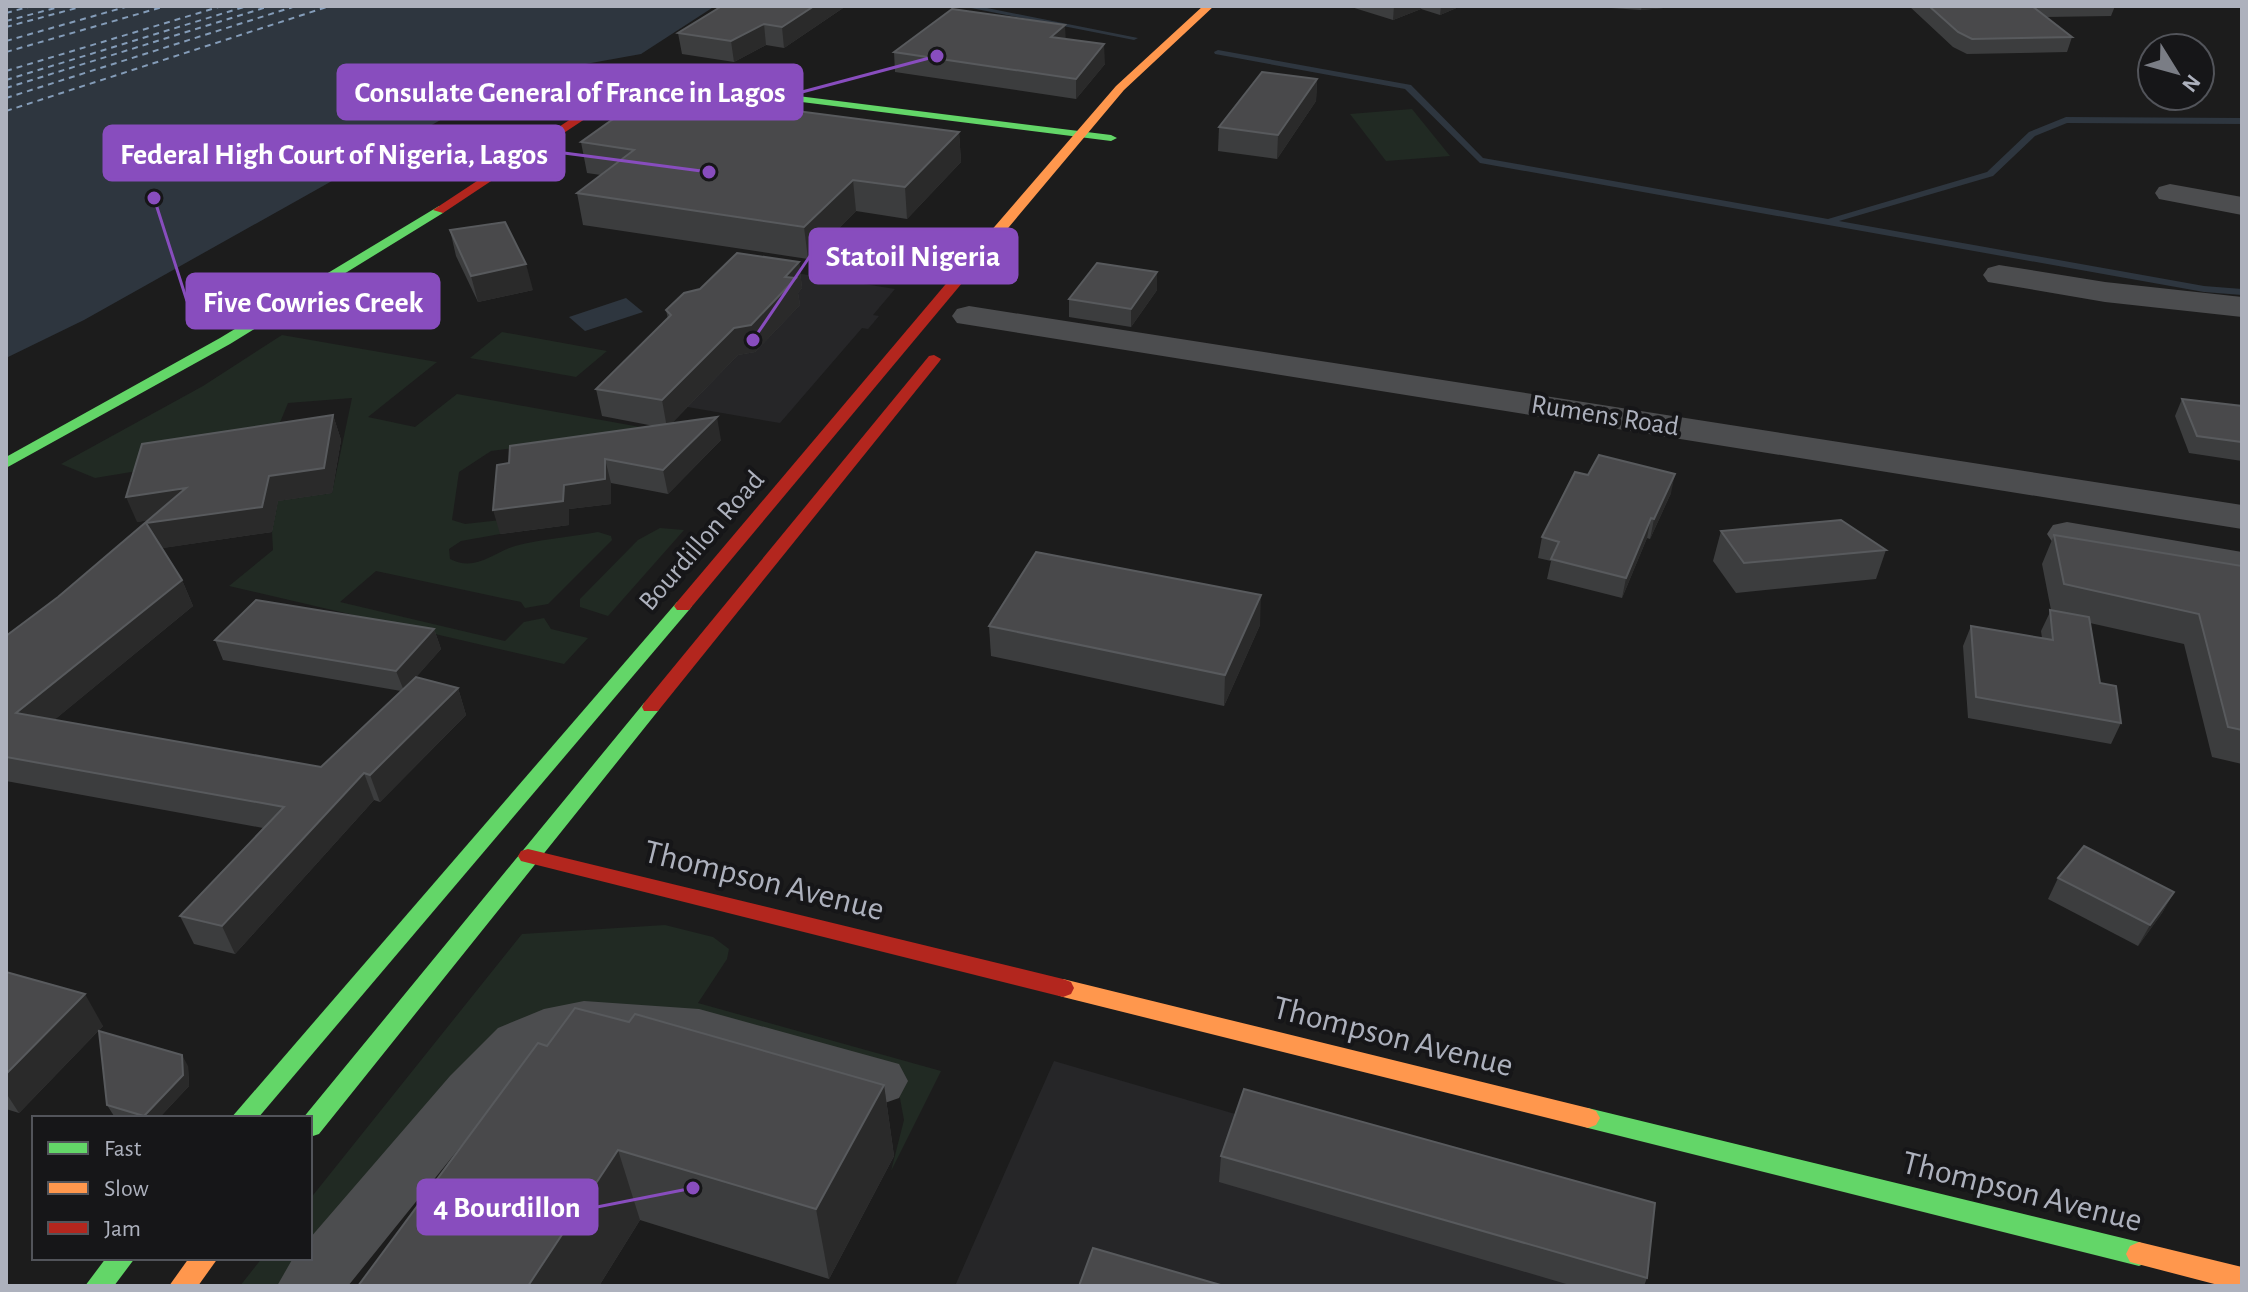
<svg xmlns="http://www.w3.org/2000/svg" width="2248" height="1292" font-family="'Alegreya Sans',sans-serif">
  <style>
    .built { fill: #262628 }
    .green { fill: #212a23 }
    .water { fill: #2e363f }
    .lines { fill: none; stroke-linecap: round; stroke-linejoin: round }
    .stream { fill: #2e363f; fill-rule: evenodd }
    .ferry { stroke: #849cb8; stroke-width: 2; stroke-dasharray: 6 5; stroke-linecap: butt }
    .street { fill: #4c4d4f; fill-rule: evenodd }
    .fast { fill: #63d668; fill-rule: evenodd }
    .slow { fill: #ff974d; fill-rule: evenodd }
    .jam { fill: #b3261e; fill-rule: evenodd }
    .wall { fill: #3c3d3e }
    .shaded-wall { fill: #2a2a2a }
    .building { fill: #49494b; stroke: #585a5d; stroke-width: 2 }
    .labels { text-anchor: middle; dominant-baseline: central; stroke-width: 8; stroke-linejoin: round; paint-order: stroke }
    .street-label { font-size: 28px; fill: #adb1bd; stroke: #161618 }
    .near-street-label { font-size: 34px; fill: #adb1bd; stroke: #161618 }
    .leader { fill: none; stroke: #884dbe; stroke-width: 3 }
    .callout-dot { fill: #884dbe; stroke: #161618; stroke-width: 3 }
    .callout { fill: #884dbe; stroke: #884dbe; stroke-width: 3 }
    .callout-label { font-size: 30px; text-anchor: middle; font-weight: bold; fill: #fff }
  </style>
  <rect width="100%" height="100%" fill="#1c1c1c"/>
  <g class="built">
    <polygon points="735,263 895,289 873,315 879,316 868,329 862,328 780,423 601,392"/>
    <polygon points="1054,1061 1242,1116 1640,1286 955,1286"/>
  </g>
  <g class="green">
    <polygon points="1412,109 1450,156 1386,161 1350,114"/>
    <polygon points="502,332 607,351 576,377 470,358"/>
    <path d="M282,335L437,362L368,417L415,427L457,394L657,430L491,451L459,472L452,520L465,524L501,520L500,534L461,541L449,549L450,559C476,572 492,553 515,546C542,539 571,537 598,532L611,536L612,540L548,604L525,608L521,602L376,571L340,602L505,641L524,622L544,618L551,629L588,638L564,664L229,586L273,550L272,532L278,501L332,493L352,398L288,403L269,449L95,478L61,464L203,386Z"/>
    <polygon points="660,528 684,530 608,616 580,607 580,599 638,540"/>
    <polygon points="665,925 713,937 729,949 727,959 698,1003 941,1071 891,1171 904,1120 899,1093 604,1017 297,1286 240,1286 262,1258 310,1258 310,1199 522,934"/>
  </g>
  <g class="water">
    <polygon points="6,6 715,6 641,54 519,76 84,320 6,358"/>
    <polygon points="626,298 643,312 585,331 569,317"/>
  </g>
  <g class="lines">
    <g class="stream">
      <polygon points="961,6 977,6 1138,38 1134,40"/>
      <polygon points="1218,50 1411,85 1483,158 1828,219 1987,172 2029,132 2066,117 2242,118 2242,124 2067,123 2035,136 1993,176 1839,221 2204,286 2242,289 2242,295 2204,292 1480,163 1405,89 1215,54 1214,52"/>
    </g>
    <g class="ferry">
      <polyline points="6,13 32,6"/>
      <polyline points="6,21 63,6"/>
      <polyline points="6,27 84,6"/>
      <polyline points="6,41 129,6"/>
      <polyline points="6,52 166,6"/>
      <polyline points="6,71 222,6"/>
      <polyline points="6,80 247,6"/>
      <polyline points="6,88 270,6"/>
      <polyline points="6,98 296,6"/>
      <polyline points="6,111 330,6"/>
    </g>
    <g class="street">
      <polygon points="2170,184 2242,197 2242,215 2159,199 2155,193 2159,187"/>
      <polygon points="1999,265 2105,282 2242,297 2242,317 2105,302 1988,282 1983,275 1988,268"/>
      <polygon points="969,306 2242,505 2242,529 957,323 952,316 957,309"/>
      <polygon points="2067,522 2242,552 2242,576 2053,543 2047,534 2053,525"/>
      <polygon points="584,1001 699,1009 899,1064 908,1081 899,1098 879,1105 699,1053 615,1050 584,1045 556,1051 538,1060 490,1110 348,1286 277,1286 293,1258 310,1258 310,1238 450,1076 498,1028 544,1009"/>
    </g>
    <g class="fast">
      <polygon points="766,92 1111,135 1117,138 1111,141 762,97 762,93"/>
      <polygon points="439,206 445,210 443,213 230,344 6,468 6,457 220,338"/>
      <polygon points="683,601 692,606 689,610 258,1118 231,1118 677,602"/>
      <polygon points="651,701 660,707 658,711 319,1134 310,1137 310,1118 303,1118 644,703"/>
      <polygon points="1588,1108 2139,1242 2148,1246 2152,1254 2148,1262 2139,1266 1588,1128 1580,1125 1576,1118 1580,1111"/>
      <polygon points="106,1258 135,1258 114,1286 85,1286"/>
    </g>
    <g class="slow">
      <polygon points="1203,6 1214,6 1124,90 993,246 983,246 983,240 1116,86"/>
      <polygon points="1063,979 1588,1108 1596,1111 1600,1118 1596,1125 1588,1128 1063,997 1055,994 1052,988 1055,982"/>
      <polygon points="2139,1242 2242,1267 2242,1286 2222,1286 2130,1262 2126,1254 2130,1246"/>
      <polygon points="189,1258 218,1258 198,1286 169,1286"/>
    </g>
    <g class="jam">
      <polygon points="689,83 766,92 771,95 766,98 689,89 639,93 600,109 443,213 433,210 592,105 637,87"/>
      <polygon points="988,239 994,243 993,246 689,610 677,610 674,606 677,602 983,240"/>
      <polygon points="934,355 941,359 939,362 658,711 644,711 642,707 644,703 929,356"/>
      <polygon points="528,849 1063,979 1071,982 1074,988 1071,994 1063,997 521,861 518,856 521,851"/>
    </g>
  </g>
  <g class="wall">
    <polygon points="846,6 784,48 766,45 734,62 682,54 678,33"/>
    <polygon points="1348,6 1461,6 1440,15 1421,9 1393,20"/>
    <polygon points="1581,6 1686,6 1641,10"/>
    <polygon points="1909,6 2115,6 2111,16 2046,17 2072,37 2067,52 1967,54 1953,47"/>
    <polygon points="1065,25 1065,39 1105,64 1076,99 895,72 894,52"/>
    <polygon points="1317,79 1316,101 1277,159 1218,151 1219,127"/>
    <polygon points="959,132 961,162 907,219 856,211 808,259 583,225 577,193 601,175 587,173 581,142"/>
    <polygon points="450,230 533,290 478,302 456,256"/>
    <polygon points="799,262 802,288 798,293 800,305 755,352 738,355 672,423 721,440 668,494 611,483 611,504 569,509 569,525 500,534 509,463 654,426 602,416 596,389 668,319 666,310 700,289"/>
    <polygon points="1157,272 1157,290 1131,327 1069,317 1069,299"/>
    <polygon points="2182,399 2242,406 2242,461 2189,453 2175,416"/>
    <polygon points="333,415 341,440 332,493 278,501 272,532 162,548 182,580 193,606 54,720 321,767 401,691 223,660 215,640 434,629 441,649 416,677 458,688 466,715 380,802 374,800 235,954 194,944 180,916 263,828 6,781 6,636 58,597 148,520 137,522"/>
    <polygon points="1671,493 1650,539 1647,538 1622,598 1547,579 1551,561 1538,558 1542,537"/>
    <polygon points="1721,531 1886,550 1876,579 1736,593 1713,561"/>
    <polygon points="2054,535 2242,566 2242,764 2212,757 2184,644 2090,623 2100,683 2121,723 2111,744 1968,718 1963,646 1971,626 2042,638 2041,631 2051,610 2042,564"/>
    <polygon points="1260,625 1224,706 991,656 989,626"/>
    <polygon points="2058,878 2174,892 2162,913 2138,946 2048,899"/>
    <polygon points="6,972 103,1026 19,1113 6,1109"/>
    <polygon points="629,1022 884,1085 894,1156 829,1279 640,1220 599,1286 358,1286 547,1046"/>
    <polygon points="188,1066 189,1086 159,1118 120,1118 114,1116 107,1105"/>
    <polygon points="1221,1156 1647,1278 1644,1286 1573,1286 1219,1182"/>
  </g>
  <g class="shaded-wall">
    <polygon points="814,6 846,6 784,48 782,27"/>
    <polygon points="1394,6 1422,6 1421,9 1393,20"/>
    <polygon points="1441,6 1461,6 1440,15"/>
    <polygon points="1642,6 1686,6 1641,10"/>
    <polygon points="764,24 766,45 734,62 731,41"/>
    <polygon points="1065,25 1066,44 1051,37"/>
    <polygon points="1104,44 1105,64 1076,99 1076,79"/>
    <polygon points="1317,79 1316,101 1277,159 1278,135"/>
    <polygon points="959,132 961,162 907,219 905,187"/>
    <polygon points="853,180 856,211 808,259 804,227"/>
    <polygon points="799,262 802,288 798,293 800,305 755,352 738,355 667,428 662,400"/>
    <polygon points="526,264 533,290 478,302 471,276"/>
    <polygon points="1157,272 1157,290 1131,327 1131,309"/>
    <polygon points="333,415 341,440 332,493 278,501 272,532 157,549 146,523 269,476"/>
    <polygon points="717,417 721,440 668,494 663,470"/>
    <polygon points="605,459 611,483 611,504 569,509 569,525 500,534 493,510 564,485"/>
    <polygon points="1675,474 1671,493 1650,539 1654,519"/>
    <polygon points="186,488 196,514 137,522 126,497"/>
    <polygon points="1651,518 1647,538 1622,598 1626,578"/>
    <polygon points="182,580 193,606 30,740 16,713"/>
    <polygon points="1261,595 1260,625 1224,706 1225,675"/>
    <polygon points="434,629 441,649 404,691 396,671"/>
    <polygon points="458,688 466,715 380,802 370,775"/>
    <polygon points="364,773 374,800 235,954 222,926"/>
    <polygon points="2174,892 2162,913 2138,946 2150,925"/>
    <polygon points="85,994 103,1026 19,1113 6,1093 6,1074"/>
    <polygon points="182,1055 188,1066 189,1086 159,1118 146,1118 144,1116"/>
    <polygon points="884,1085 894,1156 829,1279 816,1209"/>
    <polygon points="618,1150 640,1220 599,1286 528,1286"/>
  </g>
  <g class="building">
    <polygon points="722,6 814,6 782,27 764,24 731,41 678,33"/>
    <polygon points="1929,6 2032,6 2072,37 1972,39 1958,32"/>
    <polygon points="952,9 1065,25 1051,37 1104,44 1076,79 894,52"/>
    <polygon points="1262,72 1317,79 1278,135 1219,127"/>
    <polygon points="651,92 959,132 905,187 853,180 804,227 577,193 634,150 581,142"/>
    <polygon points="505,222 526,264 471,276 450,230"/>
    <polygon points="737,253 799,262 785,277 796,278 751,325 734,328 662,400 596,389 671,315 666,310 684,293 700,289"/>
    <polygon points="1097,263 1157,272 1131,309 1069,299"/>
    <polygon points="2182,399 2242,406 2242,442 2197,436"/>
    <polygon points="333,415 324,468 269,476 262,507 146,523 182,580 16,713 321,767 416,677 458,688 370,775 364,773 222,926 180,916 284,807 6,757 6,636 58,597 186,488 126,497 142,444"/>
    <polygon points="717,417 663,470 605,459 605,479 564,485 563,501 493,510 497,465 509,463 510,446"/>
    <polygon points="1599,455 1675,474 1654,519 1651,518 1626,578 1551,559 1559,542 1542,537 1575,472 1588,475"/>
    <polygon points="1841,520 1886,550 1744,563 1721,531"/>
    <polygon points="2054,535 2242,566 2242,730 2228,727 2199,614 2064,584"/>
    <polygon points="1036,552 1261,595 1225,675 989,626"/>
    <polygon points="256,600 434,629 396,671 215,640"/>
    <polygon points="2050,610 2089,617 2100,683 2116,686 2121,723 1976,697 1971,626 2053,640"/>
    <polygon points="2084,846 2174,892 2150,925 2058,878"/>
    <polygon points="6,972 85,994 6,1074"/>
    <polygon points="575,1008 629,1022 635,1014 884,1085 816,1209 618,1150 528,1286 358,1286 538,1043 547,1046"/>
    <polygon points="99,1031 182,1055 183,1075 144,1116 107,1105"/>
    <polygon points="1244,1089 1655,1203 1647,1278 1221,1156"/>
    <polygon points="1093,1248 1224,1286 1079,1286"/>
  </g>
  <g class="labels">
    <g class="street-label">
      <text transform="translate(1605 416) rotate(9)">Rumens Road</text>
      <text transform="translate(702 541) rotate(-49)">Bourdillon Road</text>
    </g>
    <g class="near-street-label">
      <text transform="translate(764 881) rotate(14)">Thompson Avenue</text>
      <text transform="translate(1393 1037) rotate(14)">Thompson Avenue</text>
      <text transform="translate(2022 1192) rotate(14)">Thompson Avenue</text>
    </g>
  </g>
  <path class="leader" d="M937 56L802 92M709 172L564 153M753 340L810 256M154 198L187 301M693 1188L597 1207"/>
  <g class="callout-dot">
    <circle cx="937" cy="56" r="8"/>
    <circle cx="709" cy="172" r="8"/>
    <circle cx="753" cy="340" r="8"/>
    <circle cx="154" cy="198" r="8"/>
    <circle cx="693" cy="1188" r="8"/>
  </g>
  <g class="callout">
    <rect x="338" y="65" width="464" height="54" rx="8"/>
    <rect x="104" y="126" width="460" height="54" rx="8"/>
    <rect x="810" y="229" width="207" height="54" rx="8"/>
    <rect x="187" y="274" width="252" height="54" rx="8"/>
    <rect x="418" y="1180" width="179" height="54" rx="8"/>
  </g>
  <g class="callout-label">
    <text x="570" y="102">Consulate General of France in Lagos</text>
    <text x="334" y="164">Federal High Court of Nigeria, Lagos</text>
    <text x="913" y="266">Statoil Nigeria</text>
    <text x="313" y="312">Five Cowries Creek</text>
    <text x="507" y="1217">4 Bourdillon</text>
  </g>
  <rect width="2248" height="1292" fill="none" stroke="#adb1bd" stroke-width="16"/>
  <rect x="32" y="1116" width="280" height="144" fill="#161618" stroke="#52545a" stroke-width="2"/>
  <rect x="48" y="1142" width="40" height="12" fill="#63d668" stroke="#52545a" stroke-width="2"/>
  <text x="104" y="1156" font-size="24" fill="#adb1bd">Fast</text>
  <rect x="48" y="1182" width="40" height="12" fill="#ff974d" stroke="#52545a" stroke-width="2"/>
  <text x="104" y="1196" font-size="24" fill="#adb1bd">Slow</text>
  <rect x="48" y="1222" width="40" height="12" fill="#b3261e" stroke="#52545a" stroke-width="2"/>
  <text x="104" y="1236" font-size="24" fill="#adb1bd">Jam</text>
  <g transform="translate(2176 72) rotate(127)"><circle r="38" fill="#161618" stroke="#52545a" stroke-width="2"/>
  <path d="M0-6L14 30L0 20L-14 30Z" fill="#7a7d85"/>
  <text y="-12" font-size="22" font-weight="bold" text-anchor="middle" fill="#adb1bd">N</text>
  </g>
</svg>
